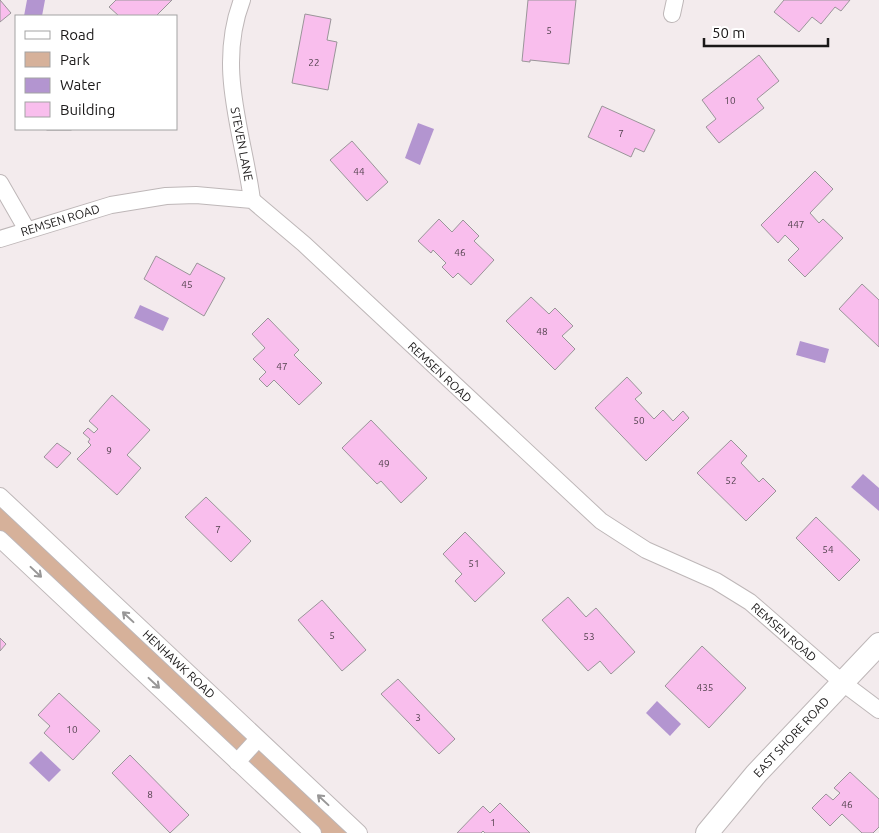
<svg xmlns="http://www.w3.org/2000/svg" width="879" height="833" font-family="Ubuntu,sans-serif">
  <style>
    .green { fill: #d6b19a }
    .water { fill: #b395d0 }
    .building { fill: #f9beed; stroke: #9a9599 }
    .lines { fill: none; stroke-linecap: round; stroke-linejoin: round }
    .street-casing { stroke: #beb7b8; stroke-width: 18 }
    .secondary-casing { stroke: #beb7b8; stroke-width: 24 }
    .street { stroke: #fff; stroke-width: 16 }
    .secondary { stroke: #fff; stroke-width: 22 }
    .oneway { stroke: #989797 }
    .labels { text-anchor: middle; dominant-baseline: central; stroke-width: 4.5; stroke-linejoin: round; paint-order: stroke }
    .number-label { font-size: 10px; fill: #52424d }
    .street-label { font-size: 12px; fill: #1a1818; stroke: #fff }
  </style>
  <rect width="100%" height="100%" fill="#f3ebed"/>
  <polygon class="green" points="0,496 359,833 313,833 0,539"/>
  <g class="water">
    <polygon points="27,0 45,0 42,16 24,16"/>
    <polygon points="418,123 434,129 420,165 405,158"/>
    <polygon points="140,305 169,318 163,331 134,318"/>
    <polygon points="800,341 829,349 825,363 796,355"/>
    <polygon points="863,474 879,488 879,511 851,487"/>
    <polygon points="657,701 681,724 670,736 646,713"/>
    <polygon points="41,751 61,770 49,782 29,763"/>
  </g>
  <g class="building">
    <polygon points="0,0 11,13 0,22"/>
    <polygon points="116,0 172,0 156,16 119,16 109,7"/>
    <polygon points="528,0 576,0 569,64 530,60 530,62 522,61"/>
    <polygon points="784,0 850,0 841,11 835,7 821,24 812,17 799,32 774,12"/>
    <polygon points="305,14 331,19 327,40 337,42 328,90 292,83"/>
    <polygon points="759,55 779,81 757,99 764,108 719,143 706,127 716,119 702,100"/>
    <polygon points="602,106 655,130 644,152 635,148 631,157 588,137"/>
    <rect x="47" y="129" width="24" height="1"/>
    <polygon points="352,141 388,182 367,201 330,160"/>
    <polygon points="815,171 833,189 810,213 819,223 823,219 843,238 805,277 788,260 799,249 785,235 778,243 761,225"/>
    <polygon points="439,219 452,232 463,220 479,236 474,241 494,260 471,285 458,273 453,278 442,267 446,263 433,250 431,253 418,241"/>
    <polygon points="156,256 190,275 197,263 225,278 204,316 144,279"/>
    <polygon points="862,284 879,300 879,347 839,309"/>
    <polygon points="531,297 549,314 555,308 573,326 562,336 575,349 555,370 506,321"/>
    <polygon points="268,318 299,350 294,355 322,383 299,405 274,380 267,387 259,379 266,372 253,359 265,348 252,334"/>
    <polygon points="627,377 642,393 635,399 654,419 663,410 673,421 683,411 689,418 646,461 595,408"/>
    <polygon points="112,395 150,430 127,455 141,468 117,495 77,459 91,445 88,442 90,439 83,433 88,428 94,433 98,429 89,421"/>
    <polygon points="371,420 427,478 401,503 381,481 377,484 342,448"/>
    <polygon points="731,440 747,456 741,463 759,482 763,478 776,491 746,521 697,473"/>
    <polygon points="57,443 71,453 57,468 44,457"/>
    <polygon points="206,497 251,541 231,562 185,517"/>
    <polygon points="816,517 860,560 839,581 796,538"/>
    <polygon points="465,532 505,573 475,602 455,581 462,574 443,554"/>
    <polygon points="568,597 586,617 596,608 635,652 611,674 600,661 588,671 542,620"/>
    <polygon points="322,600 366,650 342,671 298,620"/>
    <polygon points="0,638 6,644 0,651"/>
    <polygon points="702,646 746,688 709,728 665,686"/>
    <polygon points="398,679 455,739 439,754 381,694"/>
    <polygon points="59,693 100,731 73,760 44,733 50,726 38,715"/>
    <polygon points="130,755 189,815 170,833 112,773"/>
    <polygon points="850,772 879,799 879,827 873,833 862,833 842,814 830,826 812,808 826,794 833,800 840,793 834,788"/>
    <polygon points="500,803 530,833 485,833 483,831 481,833 457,833 483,806 490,813"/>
  </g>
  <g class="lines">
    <defs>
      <g id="street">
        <path d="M242,0C216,68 243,132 252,200"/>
        <polyline points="672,14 675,0"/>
        <polyline points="0,183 27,230"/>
        <polyline points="0,239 111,205 166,196 196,195 252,200 304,244 601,521 646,550 716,581 750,602 843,683 879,710"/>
        <polyline points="0,496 359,833"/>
        <polyline points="0,539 313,833"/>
        <polyline points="237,762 258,739"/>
      </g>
      <polyline id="secondary" points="707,833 756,774 879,644"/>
    </defs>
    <use href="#street" class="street-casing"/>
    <use href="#secondary" class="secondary-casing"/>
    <use href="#street" class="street"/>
    <use href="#secondary" class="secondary"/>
  </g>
  <defs><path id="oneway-shaft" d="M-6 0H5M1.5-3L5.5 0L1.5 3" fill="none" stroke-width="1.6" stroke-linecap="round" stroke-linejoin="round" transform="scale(1.25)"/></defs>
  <g class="oneway">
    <use href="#oneway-shaft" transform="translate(36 572) rotate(43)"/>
    <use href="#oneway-shaft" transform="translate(128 617) rotate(-137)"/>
    <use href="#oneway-shaft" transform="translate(154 683) rotate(43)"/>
    <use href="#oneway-shaft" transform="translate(323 800) rotate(-137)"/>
  </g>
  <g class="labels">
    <g class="number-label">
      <text x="549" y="30">5</text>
      <text x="314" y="62">22</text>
      <text x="730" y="100">10</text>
      <text x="621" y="133">7</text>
      <text x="359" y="171">44</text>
      <text x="796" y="224">447</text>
      <text x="460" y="252">46</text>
      <text x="187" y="284">45</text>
      <text x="542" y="331">48</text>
      <text x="282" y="366">47</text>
      <text x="639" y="420">50</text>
      <text x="109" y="450">9</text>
      <text x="384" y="463">49</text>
      <text x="731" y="480">52</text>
      <text x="218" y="529">7</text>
      <text x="828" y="549">54</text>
      <text x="474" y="563">51</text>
      <text x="332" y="635">5</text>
      <text x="589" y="636">53</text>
      <text x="705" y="687">435</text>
      <text x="418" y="717">3</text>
      <text x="72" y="729">10</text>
      <text x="150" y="794">8</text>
      <text x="847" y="804">46</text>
      <text x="493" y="822">1</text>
    </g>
    <g class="street-label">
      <text transform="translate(242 144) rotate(79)">STEVEN LANE</text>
      <text transform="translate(60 220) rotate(-17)">REMSEN ROAD</text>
      <text transform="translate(440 372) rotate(43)">REMSEN ROAD</text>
      <text transform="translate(784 632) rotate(41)">REMSEN ROAD</text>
      <text transform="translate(179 664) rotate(43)">HENHAWK ROAD</text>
      <text transform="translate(791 737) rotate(-47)">EAST SHORE ROAD</text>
    </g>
  </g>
  <rect x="15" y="15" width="162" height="115" fill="#ffffff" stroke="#a3a3a3"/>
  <rect x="25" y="31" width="25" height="8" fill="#ffffff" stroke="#a3a3a3"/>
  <text x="60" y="40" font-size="15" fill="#1a1818">Road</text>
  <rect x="25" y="52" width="25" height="15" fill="#d6b19a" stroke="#a3a3a3"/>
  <text x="60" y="65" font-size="15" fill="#1a1818">Park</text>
  <rect x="25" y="78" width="25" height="15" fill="#b395d0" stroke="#a3a3a3"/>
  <text x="60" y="90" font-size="15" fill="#1a1818">Water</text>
  <rect x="25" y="102" width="25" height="15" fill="#f9beed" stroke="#a3a3a3"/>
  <text x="60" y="115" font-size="15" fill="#1a1818">Building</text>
  <path d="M704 38v8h124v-8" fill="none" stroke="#1a1818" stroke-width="2.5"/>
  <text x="712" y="38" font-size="15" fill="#1a1818" stroke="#ffffff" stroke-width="4" paint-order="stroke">50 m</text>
</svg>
